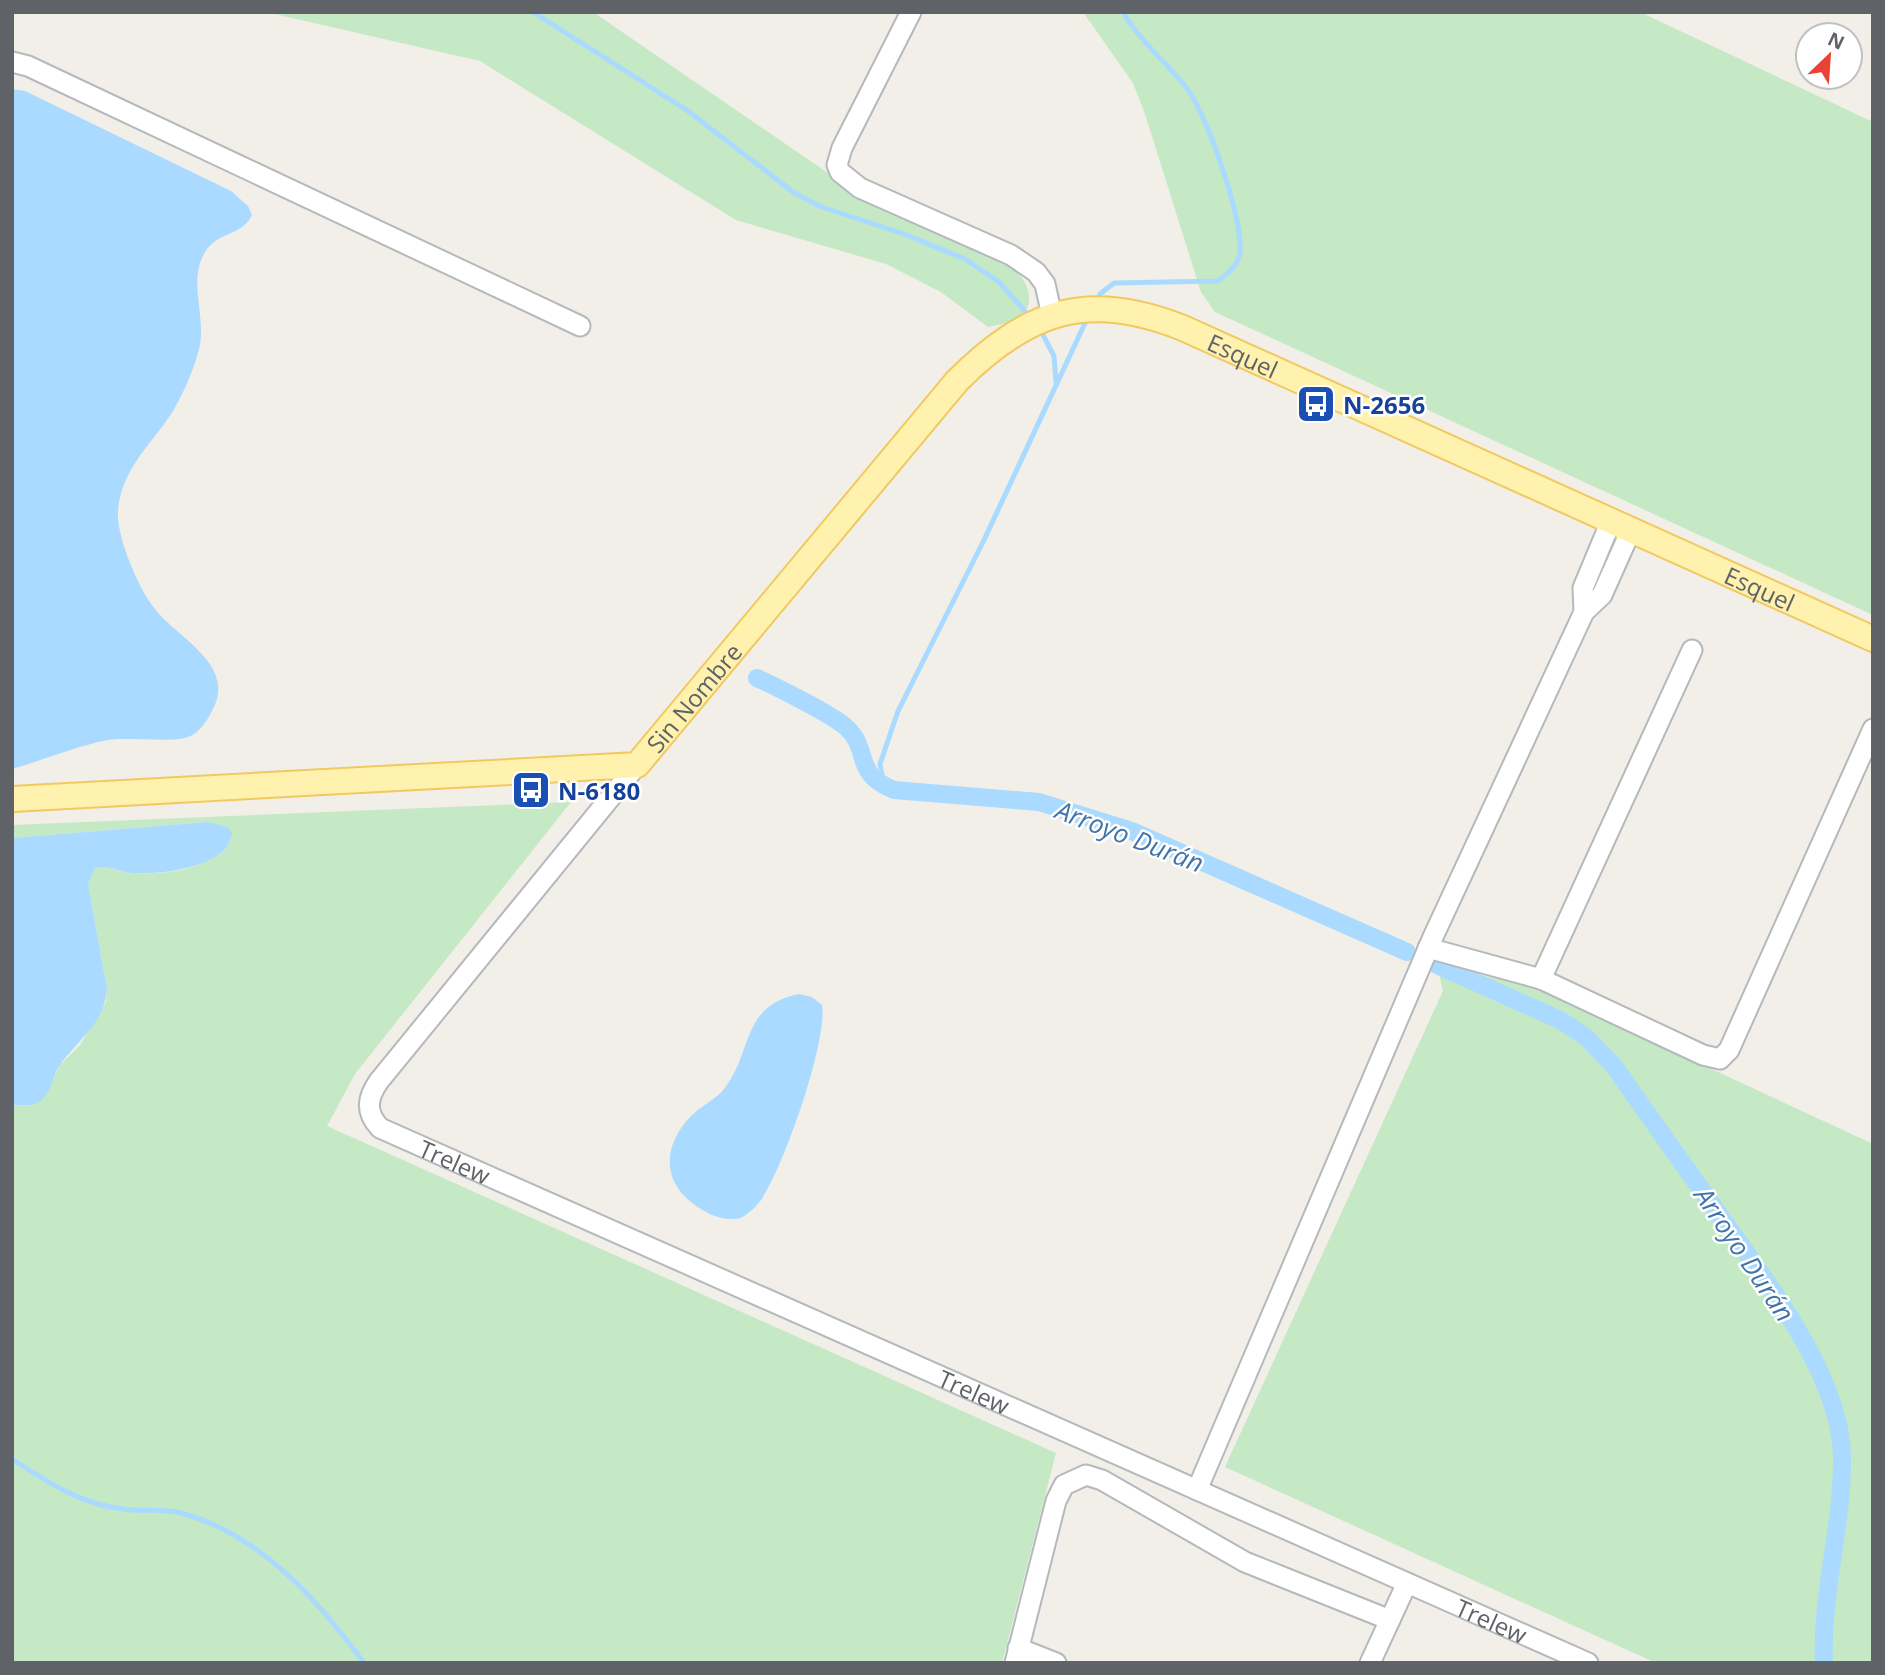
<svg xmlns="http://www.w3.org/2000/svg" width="1885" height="1675" font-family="'Open Sans',sans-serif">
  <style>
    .green { fill: #c5e8c5 }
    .water { fill: #aadaff }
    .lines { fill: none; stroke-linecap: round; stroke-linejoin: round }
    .stream { stroke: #aadaff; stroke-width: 5 }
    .canal { stroke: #aadaff; stroke-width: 18 }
    .minor-casing { stroke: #b5b8bc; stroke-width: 23 }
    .major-casing { stroke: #f2c960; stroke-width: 28 }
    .minor { stroke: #fff; stroke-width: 19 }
    .major { stroke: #fff2af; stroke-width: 24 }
    .labels { text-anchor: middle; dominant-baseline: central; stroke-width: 5; stroke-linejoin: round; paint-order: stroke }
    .street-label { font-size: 24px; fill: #5f6368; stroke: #fff }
    .transit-label { font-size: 24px; font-weight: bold; fill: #164399; stroke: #fff; text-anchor: start }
    .water-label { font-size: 26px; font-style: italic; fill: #4174aa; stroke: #fff }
  </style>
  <rect width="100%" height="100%" fill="#f1efe8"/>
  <g class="green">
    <path d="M266,12H593L825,171L852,195L868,204L1010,266C1028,278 1040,307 1015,320C1007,324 996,325 988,327L941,292L886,264L736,220L480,61Z"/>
    <polygon points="1083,12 1640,12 1873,122 1873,615 1215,312 1201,292 1145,114 1133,83"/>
    <path d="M571,802L355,1074L327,1126L1056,1453L1002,1663H12V1105L27,1106L50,1086L60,1065L80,1045L106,1002L107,989L88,884L95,868C108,865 118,872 132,873C165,875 212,870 231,840L207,822L12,838V825Z"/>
    <polygon points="1437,965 1537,988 1873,1144 1873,1663 1656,1663 1225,1467 1443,991"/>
  </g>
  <g class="water">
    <path d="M12,89L25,91L231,191L248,206L252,215C243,235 220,232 207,249C185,280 209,319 198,353C193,371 183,394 173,411C152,444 121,469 118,511C116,536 139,590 155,609C177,638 238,665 212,711C207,721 199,733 188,737C174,743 128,737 108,740C76,746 44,760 12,769Z"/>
    <path d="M207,822L227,827L232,833C229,868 159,875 132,873C119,872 108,865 95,868L88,884L107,989C104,1026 76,1040 58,1068C52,1079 50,1095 39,1102C32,1107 21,1105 12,1105V838Z"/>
    <path d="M799,994L812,997L822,1005C828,1041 783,1169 761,1200C755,1208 749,1213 741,1218C722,1222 707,1214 692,1203C660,1178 665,1143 691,1116C701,1106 715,1100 724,1089C754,1051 740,1006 799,994Z"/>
  </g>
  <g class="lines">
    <g class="stream">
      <polyline points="533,12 688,111 793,192 819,206 904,234 965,259 999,282 1025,311"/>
      <path d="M1100,294L1114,283L1218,281C1227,275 1235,268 1239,257C1247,228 1207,115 1188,90C1168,63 1140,42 1123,12"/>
      <polyline points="1042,333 1054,356 1056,382"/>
      <polyline points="884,786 880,764 898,711 984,540 1086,321"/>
      <path d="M12,1459C48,1482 79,1504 123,1509C142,1512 162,1508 181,1513C260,1534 318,1600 364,1663"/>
    </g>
    <g class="canal">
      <path d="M757,678C777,687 833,715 847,728C871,751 852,773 894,790L1039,802L1132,831L1407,952"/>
      <path d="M1437,965L1560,1020L1586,1037L1614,1066C1648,1115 1683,1164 1718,1213C1764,1278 1841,1376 1842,1456C1843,1526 1821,1593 1824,1663"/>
    </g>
    <defs>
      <g id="minor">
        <polyline points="911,12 842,148 837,165 840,172 860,188 1011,255 1036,272 1045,284 1052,316"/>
        <polyline points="12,62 28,66 580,326"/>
        <polyline points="1584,612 1583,588 1611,521"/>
        <path id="s1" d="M637,765L379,1081C367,1098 365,1112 380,1128L1588,1663"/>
        <polyline points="1428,948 1541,979 1703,1055 1720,1059 1729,1050 1873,729"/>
        <polyline points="1541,979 1692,650"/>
        <polyline points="1197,1490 1433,937 1584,612 1602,595 1631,530"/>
        <polyline points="1018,1648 1056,1663"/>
        <polyline points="1015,1663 1056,1501 1064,1485 1086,1475 1102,1480 1245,1562 1390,1620"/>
        <polyline points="1370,1663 1407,1583"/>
      </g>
      <g id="major">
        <path id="s2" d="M12,799L637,765L957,381C1028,310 1088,290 1183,328L1873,639"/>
      </g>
    </defs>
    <use href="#minor" class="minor-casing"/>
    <use href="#major" class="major-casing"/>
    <use href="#minor" class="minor"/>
    <use href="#major" class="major"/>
  </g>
  <defs>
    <symbol id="bus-square" viewBox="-11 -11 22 22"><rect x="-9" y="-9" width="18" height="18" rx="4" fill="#1a4fb4" stroke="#fff"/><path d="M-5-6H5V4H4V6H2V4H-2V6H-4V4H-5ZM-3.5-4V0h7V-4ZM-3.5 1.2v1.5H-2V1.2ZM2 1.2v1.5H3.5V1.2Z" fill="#fff"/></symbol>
  </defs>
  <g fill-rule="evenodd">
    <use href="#bus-square" x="1294" y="382" width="44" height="44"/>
    <use href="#bus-square" x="509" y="768" width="44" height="44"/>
  </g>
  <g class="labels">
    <g class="street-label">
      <text stroke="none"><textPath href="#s2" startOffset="1442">Esquel</textPath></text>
      <text stroke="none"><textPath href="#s2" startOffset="2009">Esquel</textPath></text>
      <text stroke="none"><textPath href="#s2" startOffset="714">Sin Nombre</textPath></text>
      <text stroke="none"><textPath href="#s1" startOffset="542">Trelew</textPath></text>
      <text stroke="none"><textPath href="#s1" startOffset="1110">Trelew</textPath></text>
      <text stroke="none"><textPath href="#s1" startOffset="1676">Trelew</textPath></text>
    </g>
    <g class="transit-label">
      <text x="1343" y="404">N-2656</text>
      <text x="558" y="790">N-6180</text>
    </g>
    <g class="water-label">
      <text transform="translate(1130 836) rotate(21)">Arroyo Durán</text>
      <text transform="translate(1745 1254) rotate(56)">Arroyo Durán</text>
    </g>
  </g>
  <rect width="1885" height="1675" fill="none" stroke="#5f6368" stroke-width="28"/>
  <g transform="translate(1829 56) rotate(25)"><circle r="33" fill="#ffffff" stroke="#bfc1c3" stroke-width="2"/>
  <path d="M0-5L12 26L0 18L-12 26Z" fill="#ea4335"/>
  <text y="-10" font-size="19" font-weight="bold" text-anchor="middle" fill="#5f6368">N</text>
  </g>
</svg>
